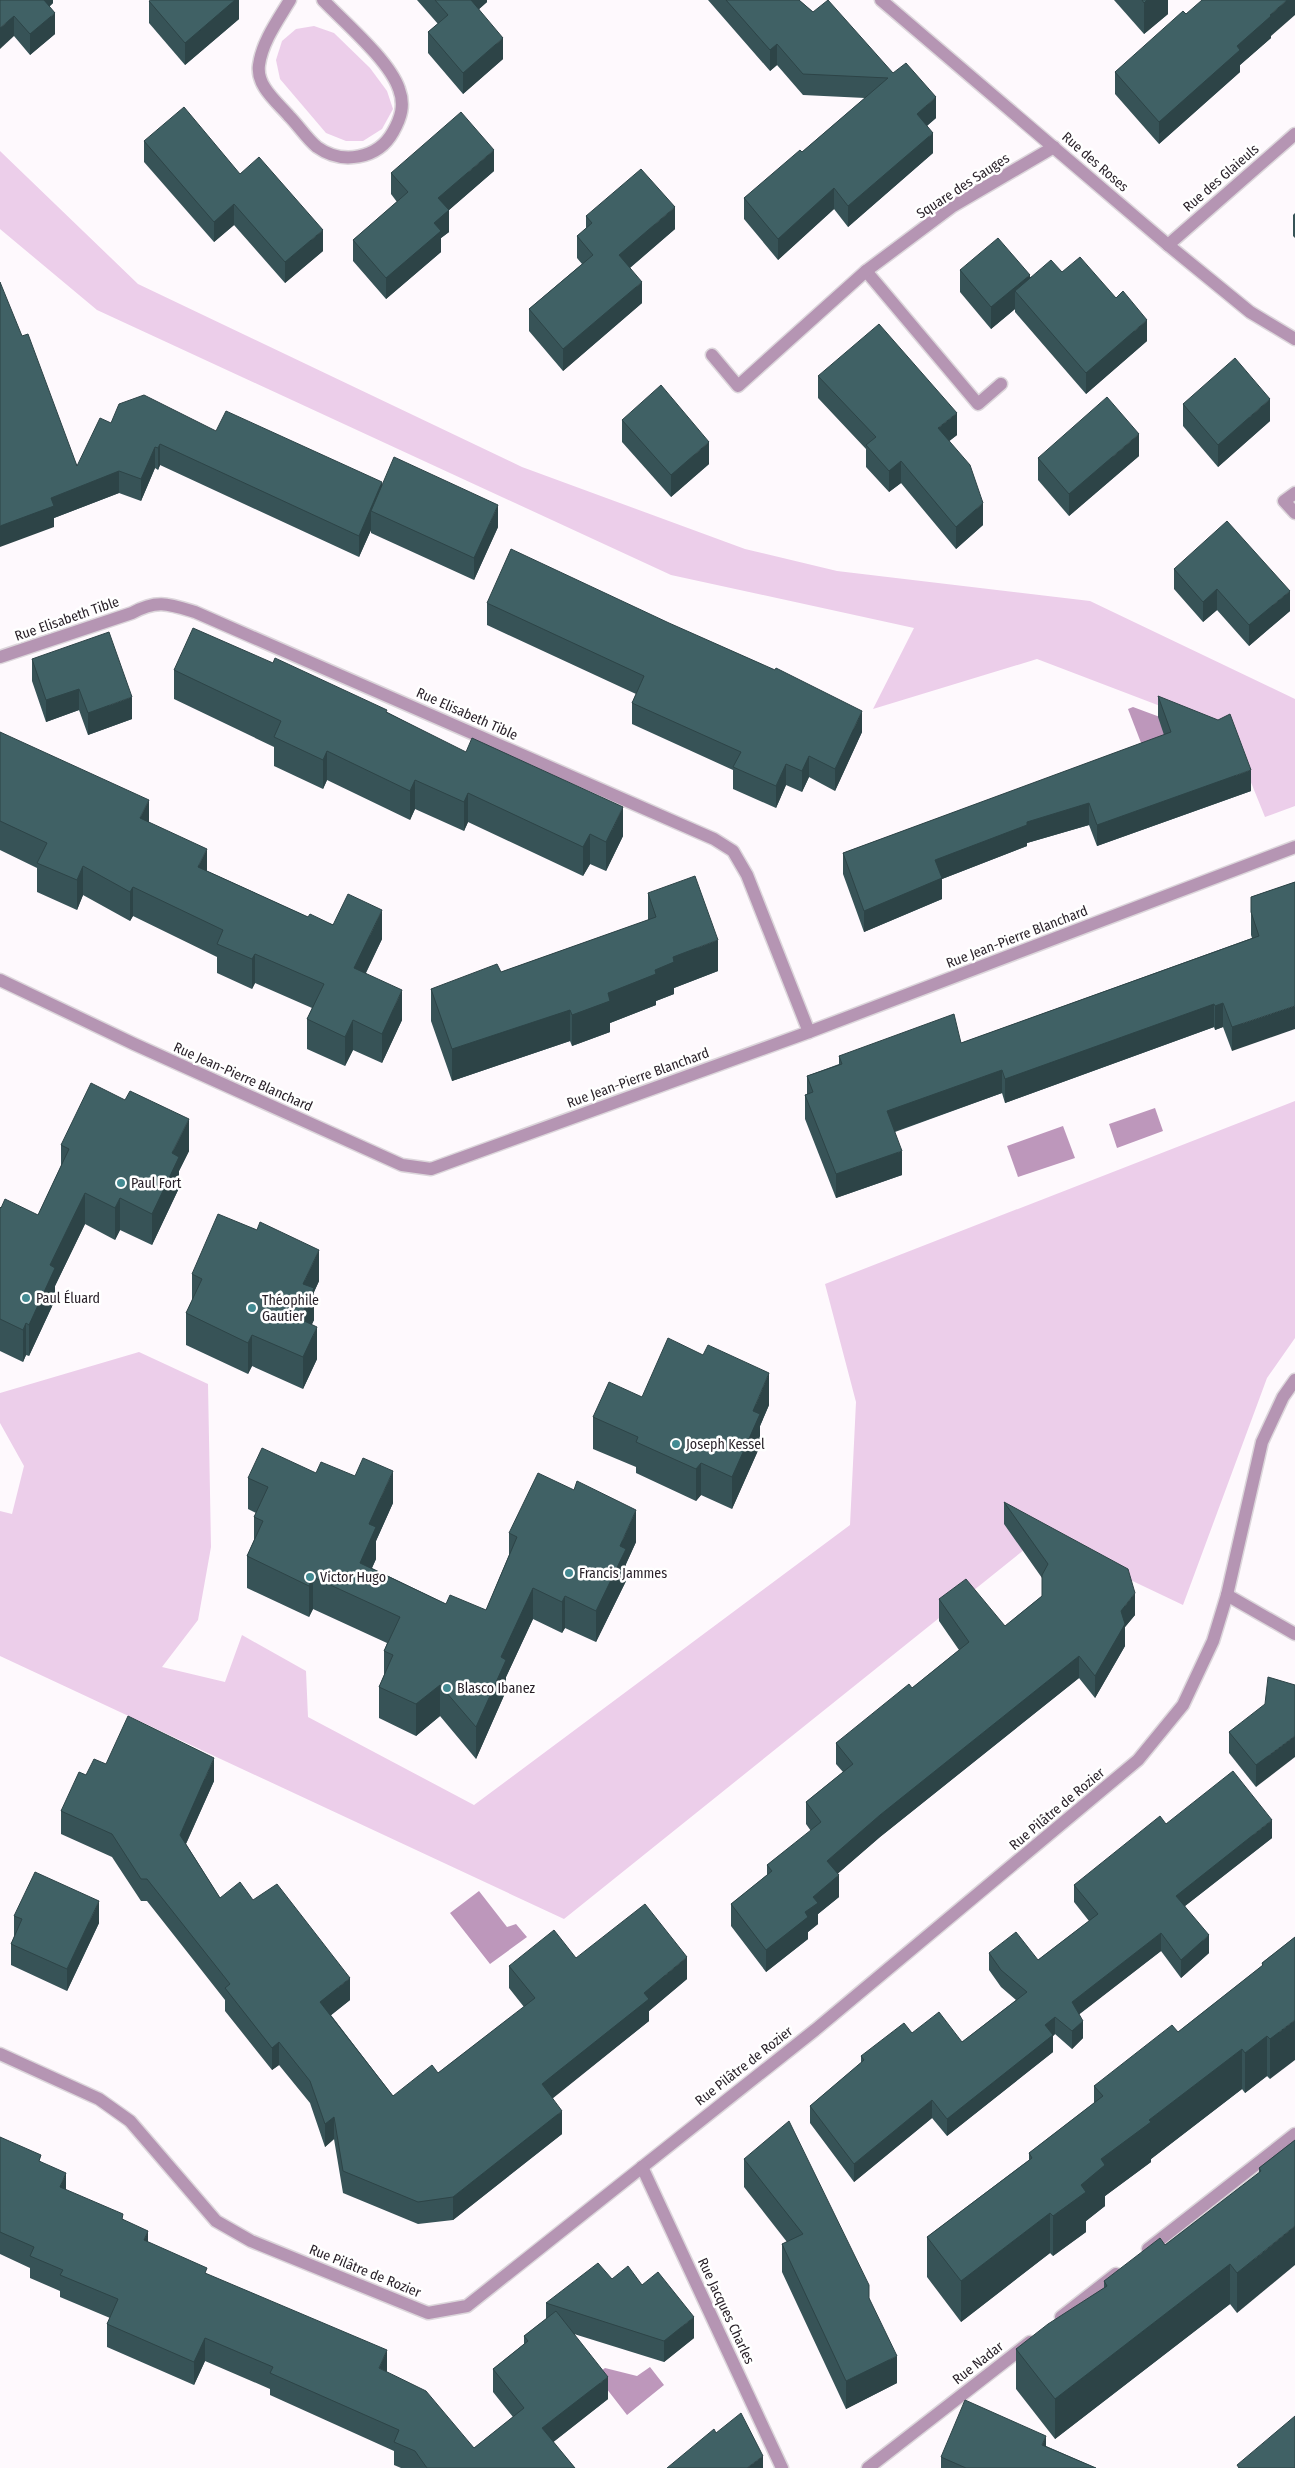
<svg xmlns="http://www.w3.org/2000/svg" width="1295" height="2468" font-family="'Fira Sans Condensed',sans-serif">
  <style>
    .green { fill: #ecceea }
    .water { fill: #bd97bb }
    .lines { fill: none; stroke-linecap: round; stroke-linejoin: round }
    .street-casing { stroke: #dcd6db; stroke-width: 15 }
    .street { stroke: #b595b3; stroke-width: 12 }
    .wall { fill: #375357 }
    .shaded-wall { fill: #2d4447 }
    .building { fill: #406165; stroke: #2d4447 }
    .poi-dot { fill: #438a92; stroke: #fff; stroke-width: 2 }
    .labels { text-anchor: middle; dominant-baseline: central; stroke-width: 5; stroke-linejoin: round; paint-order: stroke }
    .street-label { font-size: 14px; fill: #271f27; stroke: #fff }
    .poi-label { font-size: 14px; fill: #271f27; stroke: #fff; text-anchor: start }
  </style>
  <rect width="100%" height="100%" fill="#fef9fd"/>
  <g class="green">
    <polygon points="314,26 334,33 370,68 387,91 393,109 382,129 363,141 346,141 326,133 280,79 276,60 282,41 296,29"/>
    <polygon points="0,151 138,284 522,467 745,549 837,571 1090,601 1295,699 1295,806 1265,817 1231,733 1037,659 873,709 914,628 671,575 97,310 0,229"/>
    <polygon points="1295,1101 1295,1338 1267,1378 1183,1605 1040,1537 564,1919 0,1656 0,1511 12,1514 24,1466 0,1423 0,1393 139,1352 208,1384 211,1547 198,1620 162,1667 225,1682 242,1635 306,1671 308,1717 474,1805 850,1525 856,1402 825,1284"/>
  </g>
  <g class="water">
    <polygon points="1133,707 1168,720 1171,752 1148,761 1128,709"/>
    <polygon points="1155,1108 1163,1131 1117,1148 1109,1124"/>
    <polygon points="1063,1126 1075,1158 1018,1177 1007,1146"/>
    <polygon points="479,1891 507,1927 516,1924 527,1937 490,1964 450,1913"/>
    <polygon points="650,2367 664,2385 627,2415 596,2375 605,2368 637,2376"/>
  </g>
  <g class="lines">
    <defs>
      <g id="street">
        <path d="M290,0C278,20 262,42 259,65C256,86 277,102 289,116C298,125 307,139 317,147C342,165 378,159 393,132C401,118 405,105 399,89C389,60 345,23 323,0"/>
        <polyline points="881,0 1168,245 1250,312 1295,339"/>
        <polyline points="1168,245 1295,134"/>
        <polyline points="866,271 978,404 1001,384"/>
        <polyline points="712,355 738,386 866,271 953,206 1054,147"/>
        <polyline points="1295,493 1284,501 1295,513"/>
        <path d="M0,657L132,613C157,599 169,604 195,612L714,839L733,851L747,875L809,1032"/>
        <polyline points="0,980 134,1044 402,1165 431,1169 809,1032 1295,847"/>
        <polyline points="1227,1595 1295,1634"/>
        <polyline points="0,2054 99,2099 130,2121 216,2221 251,2241 428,2313 467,2306 815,2030 1138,1760 1183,1705 1213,1641 1227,1595 1262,1442 1283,1397 1295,1380"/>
        <polyline points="642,2167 782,2468"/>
        <polyline points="1148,2249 1295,2134"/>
        <polyline points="1061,2317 1116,2274"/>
        <polyline points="868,2468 1030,2342"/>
      </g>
    </defs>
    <use href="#street" class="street-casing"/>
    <use href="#street" class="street"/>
  </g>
  <g class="wall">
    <polygon points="0,0 53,0 53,3 49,7 55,34 30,55 14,36"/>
    <polygon points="239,0 239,19 185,65 149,23 149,1"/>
    <polygon points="417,0 487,0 487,2 479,9 503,59 463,94 428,53 428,32 438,24"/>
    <polygon points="708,0 799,0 813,12 893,73 936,118 927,126 933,153 848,227 834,209 778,260 744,219 744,198 802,152 865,98 803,95 777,65 770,71"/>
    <polygon points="1114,0 1168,0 1168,14 1144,34"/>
    <polygon points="1186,14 1271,36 1271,38 1240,65 1240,72 1159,144 1115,94 1115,72"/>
    <polygon points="144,141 240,174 323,251 285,283 234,225 214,242 144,162"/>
    <polygon points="494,171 449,210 449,232 441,238 441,252 386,299 353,261 353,240 397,202 391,194 391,173"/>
    <polygon points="1295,213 1295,238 1293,236 1293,215"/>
    <polygon points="586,216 675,229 630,268 642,303 563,371 529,331 529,309 582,264 577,258 577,236 586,229"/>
    <polygon points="960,270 1030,277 1062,272 1147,341 1086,394 1015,312 1015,309 991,329 960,292"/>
    <polygon points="22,336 77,466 111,423 216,431 382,486 498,527 474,580 371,533 371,530 359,557 160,465 158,470 155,468 141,501 119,493 54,518 54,527"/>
    <polygon points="818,376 957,435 949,441 983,525 956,549 901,483 889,492 866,467 866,449 818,398"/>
    <polygon points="1183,404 1270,421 1218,467 1183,426"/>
    <polygon points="622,420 709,464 671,497 622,442"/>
    <polygon points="1139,456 1069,516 1038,480 1038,458"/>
    <polygon points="1174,569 1290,611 1249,646 1217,610 1203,622 1174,589"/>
    <polygon points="487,603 862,732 835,791 809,777 802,792 786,785 776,808 733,789 733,770 632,724 632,703 636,694 487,625"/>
    <polygon points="32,659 132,719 88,735 79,710 46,722 32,681"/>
    <polygon points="273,663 387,712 623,836 606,871 590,864 583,876 468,822 464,831 415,809 410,820 327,780 323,789 274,766 274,747 174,699 174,670"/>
    <polygon points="1158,696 1251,791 1097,846 1089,825 1027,843 1027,846 942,879 942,899 864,932 843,874 843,853 1164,735 1158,717"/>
    <polygon points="0,732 149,822 207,871 308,917 382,939 366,973 402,1020 382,1063 353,1050 345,1066 307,1049 307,1019 312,1008 255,983 252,989 217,973 217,957 133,916 130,921 83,895 77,910 37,892 37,868 0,850"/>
    <polygon points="1295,882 1232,1051 1223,1027 1215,1030 1214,1027 1005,1103 1002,1093 895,1132 902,1175 836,1198 805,1119 805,1095 807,1094 807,1076 839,1064 839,1056 961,1043 1252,938 1251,935 1251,897"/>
    <polygon points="648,893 718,971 674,988 674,994 656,1001 656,1005 610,1023 610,1032 572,1046 570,1041 452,1081 431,1021 431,989 501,972 648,920"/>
    <polygon points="61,1145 189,1151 179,1171 179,1188 152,1245 120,1230 115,1240 85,1224 55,1286 55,1300 29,1356 26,1355 23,1362 0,1351 0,1207 38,1215 61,1166"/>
    <polygon points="192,1274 319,1281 314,1292 314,1320 311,1325 317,1359 303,1389 252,1366 248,1374 186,1345 186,1313 192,1301"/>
    <polygon points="642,1397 769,1405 760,1426 760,1446 732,1509 701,1495 696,1501 636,1473 636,1467 593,1449 593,1417"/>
    <polygon points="316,1473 393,1503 376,1541 376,1559 372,1568 446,1604 486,1610 509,1555 509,1533 636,1542 626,1564 626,1581 596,1642 565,1628 562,1633 533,1619 506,1677 506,1691 476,1759 440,1716 416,1736 379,1718 379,1687 384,1675 384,1651 387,1643 313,1609 309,1617 247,1588 247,1556 254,1540 254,1517 256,1513 248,1509 248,1478"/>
    <polygon points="1004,1502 1135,1615 1125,1627 1125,1646 1095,1698 1079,1678 880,1837 837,1874 839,1897 818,1914 818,1924 808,1932 808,1939 766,1972 731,1926 731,1904 767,1875 767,1865 811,1831 806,1824 806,1802 843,1772 836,1764 836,1743 912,1688 959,1650 939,1621 939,1599 1005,1626 1042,1596 1042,1578 1004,1524"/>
    <polygon points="1295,1685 1256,1787 1229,1753 1229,1732"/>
    <polygon points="106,1764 214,1781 186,1844 220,1898 253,1900 350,2000 331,2015 393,2096 438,2073 524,2007 509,1988 509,1966 576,1958 687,1979 649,2011 649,2021 552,2098 562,2134 453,2220 418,2224 343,2193 334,2139 325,2147 310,2103 279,2065 272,2070 225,2011 225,2000 147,1901 141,1901 112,1857 61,1834 61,1811 86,1775"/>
    <polygon points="1166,1824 1272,1838 1185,1906 1209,1953 1181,1978 1161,1951 1079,2014 1083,2038 1072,2049 1055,2034 1053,2036 1053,2052 947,2136 932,2118 854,2182 810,2123 810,2106 861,2063 861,2056 912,2033 962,2042 1016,2000 1001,1987 989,1970 989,1953 1038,1960 1089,1921 1074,1902 1074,1885"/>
    <polygon points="14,1916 99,1923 67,1991 11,1965 11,1944 14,1937"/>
    <polygon points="1295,1937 1270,2079 1267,2076 1245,2093 1242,2089 1151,2159 1151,2162 1105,2196 1105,2206 1086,2221 1086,2232 1053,2256 1050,2253 961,2322 927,2277 927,2237 1029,2160 1029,2153 1094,2103 1094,2086 1178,2032 1262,1966 1262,1963"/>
    <polygon points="0,2137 41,2162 66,2190 123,2219 148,2242 387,2372 474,2448 513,2417 493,2392 493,2369 524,2344 524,2336 546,2319 546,2303 612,2279 642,2285 694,2338 664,2362 574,2334 608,2399 553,2442 575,2468 401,2468 394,2465 394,2451 270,2395 270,2389 205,2361 194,2385 107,2347 107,2324 110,2318 60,2297 60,2291 30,2278 30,2268 0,2254"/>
    <polygon points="1295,2140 1237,2313 1230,2304 1055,2439 1016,2389 1016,2349 1104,2288 1104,2281 1165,2245 1259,2173 1259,2168"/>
    <polygon points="744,2159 869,2298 897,2383 846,2409 782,2272 782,2244 787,2242 744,2187"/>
    <polygon points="1046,2446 1096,2468 941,2468 941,2457"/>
  </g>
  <g class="shaded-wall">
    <polygon points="40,0 53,0 53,3 40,15"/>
    <polygon points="235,0 239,0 239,19 185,65 185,43"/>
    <polygon points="469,0 487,0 487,2 469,18"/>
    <polygon points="1147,0 1168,0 1168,14 1144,34 1144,3"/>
    <polygon points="1287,0 1295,0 1295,15 1271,36 1271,38 1240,65 1240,72 1159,144 1159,122 1237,46 1270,15"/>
    <polygon points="55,13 55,34 30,55 30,34"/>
    <polygon points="14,16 14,36 0,49 0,28"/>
    <polygon points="503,38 503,59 463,94 463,73"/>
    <polygon points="777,44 777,65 770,71 770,50"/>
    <polygon points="936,97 936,118 917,134 917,114"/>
    <polygon points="933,133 933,153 848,227 848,206"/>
    <polygon points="494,150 494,171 449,210 449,232 441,238 441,252 386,299 386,278 434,223 438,198"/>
    <polygon points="834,188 834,209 778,260 778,239"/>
    <polygon points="234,204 234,225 214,242 214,222"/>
    <polygon points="675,207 675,229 619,277 619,255"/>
    <polygon points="323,230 323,251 285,283 285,262"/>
    <polygon points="1030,275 1030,296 1015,291 1015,309 991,329 991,307"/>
    <polygon points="642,282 642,303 563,371 563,349"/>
    <polygon points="1147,320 1147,341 1086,394 1086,373"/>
    <polygon points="1270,399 1270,421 1218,467 1218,445"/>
    <polygon points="957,413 957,435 938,450 938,428"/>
    <polygon points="1139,434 1139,456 1069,516 1069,494"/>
    <polygon points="709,442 709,464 671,497 671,475"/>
    <polygon points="160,444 160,465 158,470 158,448"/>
    <polygon points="155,447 155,468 141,501 141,479"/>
    <polygon points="901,461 901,483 889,492 889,471"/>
    <polygon points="119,471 119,493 54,518 54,527 0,547 0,526 51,498"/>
    <polygon points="382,482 382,504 371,511 371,530 359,557 359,536"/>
    <polygon points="983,503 983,525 956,549 956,527"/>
    <polygon points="498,505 498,527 474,580 474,558"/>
    <polygon points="1217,589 1217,610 1203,622 1203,602"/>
    <polygon points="1290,591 1290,611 1249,646 1249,625"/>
    <polygon points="79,689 79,710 46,722 46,700"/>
    <polygon points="132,697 132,719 88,735 88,713"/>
    <polygon points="862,711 862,732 835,791 835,769"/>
    <polygon points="327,751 327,780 323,789 323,760"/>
    <polygon points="809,756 809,777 802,792 802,771"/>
    <polygon points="786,764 786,785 776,808 776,786"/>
    <polygon points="1251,770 1251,791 1097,846 1097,825"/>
    <polygon points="415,780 415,809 410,820 410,791"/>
    <polygon points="468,793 468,822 464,831 464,802"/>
    <polygon points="149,800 149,829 140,818"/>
    <polygon points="1089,803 1089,825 1027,843 1027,846 942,879 942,899 864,932 864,911 935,860 1027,822"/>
    <polygon points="623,807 623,836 606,871 606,842"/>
    <polygon points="590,834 590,864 583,876 583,847"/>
    <polygon points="207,849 207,878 198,867"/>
    <polygon points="83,866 83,895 77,910 77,880"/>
    <polygon points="133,887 133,916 130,921 130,892"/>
    <polygon points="382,910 382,939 354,997 354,968"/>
    <polygon points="718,940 718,971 674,988 674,994 656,1001 656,1005 610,1023 610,1032 572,1046 572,1015 608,993 655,970 673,957"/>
    <polygon points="255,954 255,983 252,989 252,959"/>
    <polygon points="402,990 402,1020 382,1063 382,1034"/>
    <polygon points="1223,1003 1223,1027 1215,1030 1215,1006"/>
    <polygon points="1214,1004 1214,1027 1005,1103 1005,1079"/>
    <polygon points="1295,1006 1295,1029 1232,1051 1232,1027"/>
    <polygon points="570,1010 570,1041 452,1081 452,1049"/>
    <polygon points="353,1020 353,1050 345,1066 345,1037"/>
    <polygon points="1002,1070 1002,1093 887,1134 887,1111"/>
    <polygon points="189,1119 189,1151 179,1171 179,1188 152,1245 152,1214 172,1153"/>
    <polygon points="902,1151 902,1175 836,1198 836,1174"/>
    <polygon points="85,1193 85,1224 55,1286 55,1300 29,1356 29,1325 50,1265"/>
    <polygon points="120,1198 120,1230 115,1240 115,1208"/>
    <polygon points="319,1250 319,1281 314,1292 314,1320 300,1351 300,1319 303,1284"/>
    <polygon points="26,1323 26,1355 23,1362 23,1330"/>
    <polygon points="317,1327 317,1359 303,1389 303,1357"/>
    <polygon points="252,1335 252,1366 248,1374 248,1343"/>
    <polygon points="769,1373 769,1405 760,1426 760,1446 732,1509 732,1477 753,1411"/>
    <polygon points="701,1463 701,1495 696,1501 696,1469"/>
    <polygon points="393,1471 393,1503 376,1541 376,1559 360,1594 360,1563 369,1524"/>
    <polygon points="636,1510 636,1542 626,1564 626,1581 596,1642 596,1611 620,1546"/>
    <polygon points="313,1577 313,1609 309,1617 309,1586"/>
    <polygon points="533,1588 533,1619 506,1677 506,1691 476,1759 476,1727 501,1657"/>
    <polygon points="1135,1593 1135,1615 1125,1627 1125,1646 1095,1698 1095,1676 1121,1611"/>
    <polygon points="565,1596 565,1628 562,1633 562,1602"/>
    <polygon points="1079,1656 1079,1678 880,1837 827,1883 827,1861 880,1815"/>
    <polygon points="440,1685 440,1716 416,1736 416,1704"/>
    <polygon points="1295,1736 1295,1757 1256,1787 1256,1765"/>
    <polygon points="214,1758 214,1781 180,1857 180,1835"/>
    <polygon points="1272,1820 1272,1838 1176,1913 1176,1896"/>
    <polygon points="839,1875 839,1897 818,1914 818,1924 808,1932 808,1939 766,1972 766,1950 805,1912 813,1897"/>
    <polygon points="99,1901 99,1923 67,1991 67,1969"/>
    <polygon points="1161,1933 1161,1951 1072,2020 1072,2002"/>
    <polygon points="1209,1935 1209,1953 1181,1978 1181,1960"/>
    <polygon points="687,1957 687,1979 649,2011 649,2021 542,2107 542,2084 644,1993"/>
    <polygon points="350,1978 350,2000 320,2024 320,2002"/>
    <polygon points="1055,2017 1055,2034 1053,2036 1053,2052 947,2136 947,2119 1045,2025"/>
    <polygon points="1295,2020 1295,2060 1270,2079 1270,2039"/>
    <polygon points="1083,2021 1083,2038 1072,2049 1072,2031"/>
    <polygon points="1267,2036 1267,2076 1245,2093 1245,2053"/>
    <polygon points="279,2042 279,2065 272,2070 272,2048"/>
    <polygon points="1242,2049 1242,2089 1151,2159 1151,2162 1105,2196 1105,2206 1086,2221 1086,2232 1053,2256 1053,2216 1081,2185 1101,2159 1149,2120"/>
    <polygon points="932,2100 932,2118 854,2182 854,2164"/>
    <polygon points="562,2111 562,2134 453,2220 453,2197"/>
    <polygon points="334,2117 334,2139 325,2147 325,2124"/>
    <polygon points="66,2173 66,2196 60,2187"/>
    <polygon points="1050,2213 1050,2253 961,2322 961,2281"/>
    <polygon points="1295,2226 1295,2265 1237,2313 1237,2273"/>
    <polygon points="148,2231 148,2254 144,2240"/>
    <polygon points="1230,2264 1230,2304 1055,2439 1055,2399"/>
    <polygon points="694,2317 694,2338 664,2362 664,2341"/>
    <polygon points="205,2338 205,2361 194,2385 194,2362"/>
    <polygon points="387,2350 387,2372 379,2368"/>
    <polygon points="897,2356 897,2383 846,2409 846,2381"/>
    <polygon points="608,2377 608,2399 542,2451 542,2428"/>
    <polygon points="1046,2436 1046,2468 1042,2445"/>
    <polygon points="763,2456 763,2468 747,2468"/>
  </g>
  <g class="building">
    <polygon points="0,0 44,0 55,13 30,34 14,16 0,28"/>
    <polygon points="151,0 235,0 185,43 149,1"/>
    <polygon points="435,0 471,0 503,38 463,73 428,32 448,15"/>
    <polygon points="726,0 799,0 813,12 828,0 893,73 906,63 936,97 917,114 933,133 848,206 834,188 778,239 744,198 800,150 802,152 888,78 803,74 777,44 770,50"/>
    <polygon points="1142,0 1147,0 1144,3"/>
    <polygon points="1202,0 1287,0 1270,15 1271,16 1237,46 1240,50 1159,122 1115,72 1183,11 1186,14"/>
    <polygon points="184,107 240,174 259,157 323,230 285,262 234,204 214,222 144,141"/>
    <polygon points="461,112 494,150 438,198 449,210 434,223 441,231 386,278 353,240 408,192 391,173"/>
    <polygon points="641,169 675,207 619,255 642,282 563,349 529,309 593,255 577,236 592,223 586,216"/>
    <polygon points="998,238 1030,275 991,307 960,270"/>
    <polygon points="1080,257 1116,298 1123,291 1147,320 1086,373 1015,291 1051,260 1062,272"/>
    <polygon points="0,282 22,336 28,334 77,466 100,418 111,423 119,404 144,395 216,431 226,411 382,482 359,536 160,444 158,448 155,447 141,479 119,471 51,498 54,506 0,526"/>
    <polygon points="879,324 957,413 938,428 970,465 983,503 956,527 901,461 889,471 866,445 876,437 818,376"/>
    <polygon points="1235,358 1270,399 1218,445 1183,404"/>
    <polygon points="661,385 709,442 671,475 622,420"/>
    <polygon points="1107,397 1139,434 1069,494 1038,458"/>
    <polygon points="394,457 498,505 474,558 371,511"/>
    <polygon points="1227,521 1290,591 1249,625 1217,589 1203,602 1174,569"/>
    <polygon points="511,549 669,623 775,670 776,668 862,711 835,769 809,756 802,771 786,764 776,786 733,767 741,752 632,703 644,676 487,603"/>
    <polygon points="193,628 273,663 275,658 387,710 386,712 466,752 472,738 623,807 606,842 590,834 583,847 468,793 464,802 415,780 410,791 327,751 323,760 274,737 281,721 174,670"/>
    <polygon points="109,632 132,697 88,713 79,689 46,700 32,659"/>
    <polygon points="1158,696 1218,720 1230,714 1251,770 1097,825 1089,803 1027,822 1027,825 935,860 942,878 864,911 843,853 1171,732"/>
    <polygon points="0,732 149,800 140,818 207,849 198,867 308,917 310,914 333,925 348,894 382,910 354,968 402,990 382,1034 353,1020 345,1037 307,1019 324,984 255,954 252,959 217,944 223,930 133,887 130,892 83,866 77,880 37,863 47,843 0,821"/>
    <polygon points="695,876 718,940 673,957 674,962 655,970 656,974 608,993 610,1001 572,1015 570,1010 452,1049 431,989 497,964 501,972 656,917 648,893"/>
    <polygon points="1295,882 1295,1006 1232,1027 1223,1003 1215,1006 1214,1004 1005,1079 1002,1070 887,1111 902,1151 836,1174 805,1095 813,1092 807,1076 842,1064 839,1056 954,1014 961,1043 1259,936 1251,912 1251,897"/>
    <polygon points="91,1083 125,1100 130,1091 189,1119 172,1153 179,1157 152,1214 120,1198 115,1208 85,1193 50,1265 55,1268 29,1325 26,1323 23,1330 0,1319 0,1207 1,1208 5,1199 38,1215 69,1149 61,1145"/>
    <polygon points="218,1214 257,1230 260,1222 319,1250 303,1284 314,1288 300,1319 317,1327 303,1357 252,1335 248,1343 186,1313 202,1279 192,1274"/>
    <polygon points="668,1338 703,1355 708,1345 769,1373 753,1411 760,1414 732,1477 701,1463 696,1469 636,1442 638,1437 593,1417 609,1382 642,1397"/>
    <polygon points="262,1448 316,1473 321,1462 355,1476 363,1458 393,1471 369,1524 376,1527 360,1563 446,1604 450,1595 486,1610 517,1537 509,1533 538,1473 574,1490 577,1481 636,1510 620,1546 626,1549 596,1611 565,1596 562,1602 533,1588 501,1657 506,1660 476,1727 440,1685 416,1704 379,1687 393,1655 384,1651 400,1617 313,1577 309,1586 247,1556 263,1521 254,1517 268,1487 248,1478"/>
    <polygon points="1004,1502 1128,1569 1135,1593 1121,1611 1125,1624 1095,1676 1079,1656 880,1815 827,1861 839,1875 813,1897 818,1903 805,1912 808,1917 766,1950 731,1904 772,1871 767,1865 821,1822 806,1802 853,1764 836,1743 909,1684 912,1688 969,1642 939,1599 966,1579 1005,1626 1042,1596 1042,1575 1048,1564"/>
    <polygon points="1268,1677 1295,1685 1295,1736 1256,1765 1229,1732 1265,1704"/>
    <polygon points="128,1716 214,1758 180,1835 220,1898 240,1882 253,1900 277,1884 350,1978 320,2002 393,2096 432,2065 438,2073 535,1998 509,1966 554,1930 576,1958 645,1904 687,1957 644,1993 649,1999 542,2084 562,2111 453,2197 418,2202 343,2171 334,2117 325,2124 310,2081 279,2042 272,2048 225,1988 230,1984 147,1879 141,1879 112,1834 61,1811 79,1772 86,1775 94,1759 106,1764"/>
    <polygon points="1233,1771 1272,1820 1176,1896 1209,1935 1181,1960 1161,1933 1072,2002 1083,2021 1072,2031 1055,2017 1045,2025 1053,2035 947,2119 932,2100 854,2164 810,2106 864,2060 861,2056 904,2023 912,2033 939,2012 962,2042 1027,1992 1001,1970 989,1953 1016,1932 1038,1960 1098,1914 1074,1885 1160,1816 1166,1824"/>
    <polygon points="35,1872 99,1901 67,1969 11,1944 22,1919 14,1916"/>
    <polygon points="1295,1937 1295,2020 1270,2039 1267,2036 1245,2053 1242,2049 1149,2120 1151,2122 1101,2159 1105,2165 1081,2185 1086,2192 1053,2216 1050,2213 961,2281 927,2237 1032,2158 1029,2153 1103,2096 1094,2086 1172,2025 1178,2032 1263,1965 1262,1963"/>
    <polygon points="789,2121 869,2285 869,2298 897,2356 846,2381 782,2244 803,2234 744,2159"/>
    <polygon points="0,2137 41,2155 39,2161 66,2173 60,2187 123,2214 122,2219 148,2231 144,2240 207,2268 205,2273 387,2350 379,2368 426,2391 474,2448 524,2408 493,2369 528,2341 524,2336 556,2311 608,2377 542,2428 575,2468 427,2468 415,2451 394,2442 399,2430 270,2373 273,2367 205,2338 194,2362 107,2324 118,2299 60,2275 63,2270 30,2256 34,2247 0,2232"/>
    <polygon points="1295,2140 1295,2226 1237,2273 1230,2264 1055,2399 1016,2349 1048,2324 1107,2286 1104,2281 1160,2238 1165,2245 1261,2171 1259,2168"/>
    <polygon points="598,2263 612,2279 628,2266 642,2285 658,2272 694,2317 664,2341 546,2303"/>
    <polygon points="965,2400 1046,2436 1042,2445 1096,2468 966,2468 941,2457"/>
    <polygon points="741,2413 763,2456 747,2468 667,2468 714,2429 716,2433"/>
    <polygon points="1295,2416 1295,2468 1239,2468 1237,2465"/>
  </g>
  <g class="poi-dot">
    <circle cx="121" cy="1183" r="5"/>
    <circle cx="26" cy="1298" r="5"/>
    <circle cx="252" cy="1308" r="5"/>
    <circle cx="676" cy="1444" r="5"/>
    <circle cx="569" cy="1573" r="5"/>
    <circle cx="310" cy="1577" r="5"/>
    <circle cx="447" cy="1688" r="5"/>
  </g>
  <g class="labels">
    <g class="street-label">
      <text transform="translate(1095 162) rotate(41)">Rue des Roses</text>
      <text transform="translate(1221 178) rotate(-41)">Rue des Glaieuls</text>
      <text transform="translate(963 186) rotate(-33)">Square des Sauges</text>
      <text transform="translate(67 619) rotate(-19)">Rue Elisabeth Tible</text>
      <text transform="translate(467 714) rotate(24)">Rue Elisabeth Tible</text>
      <text transform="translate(1017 937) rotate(-21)">Rue Jean-Pierre Blanchard</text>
      <text transform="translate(243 1077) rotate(24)">Rue Jean-Pierre Blanchard</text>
      <text transform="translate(638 1078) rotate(-20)">Rue Jean-Pierre Blanchard</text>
      <text transform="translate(1057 1809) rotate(-40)">Rue Pilâtre de Rozier</text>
      <text transform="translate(744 2066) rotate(-38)">Rue Pilâtre de Rozier</text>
      <text transform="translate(365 2271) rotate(22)">Rue Pilâtre de Rozier</text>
      <text transform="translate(726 2311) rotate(65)">Rue Jacques Charles</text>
      <text transform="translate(978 2363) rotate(-38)">Rue Nadar</text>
    </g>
    <g class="poi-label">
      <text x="131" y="1183">Paul Fort</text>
      <text x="36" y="1298">Paul Éluard</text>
      <text x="262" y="1300">Théophile<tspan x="262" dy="16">Gautier</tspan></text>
      <text x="686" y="1444">Joseph Kessel</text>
      <text x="579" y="1573">Francis Jammes</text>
      <text x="320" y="1577">Victor Hugo</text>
      <text x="457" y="1688">Blasco Ibanez</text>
    </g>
  </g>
</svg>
